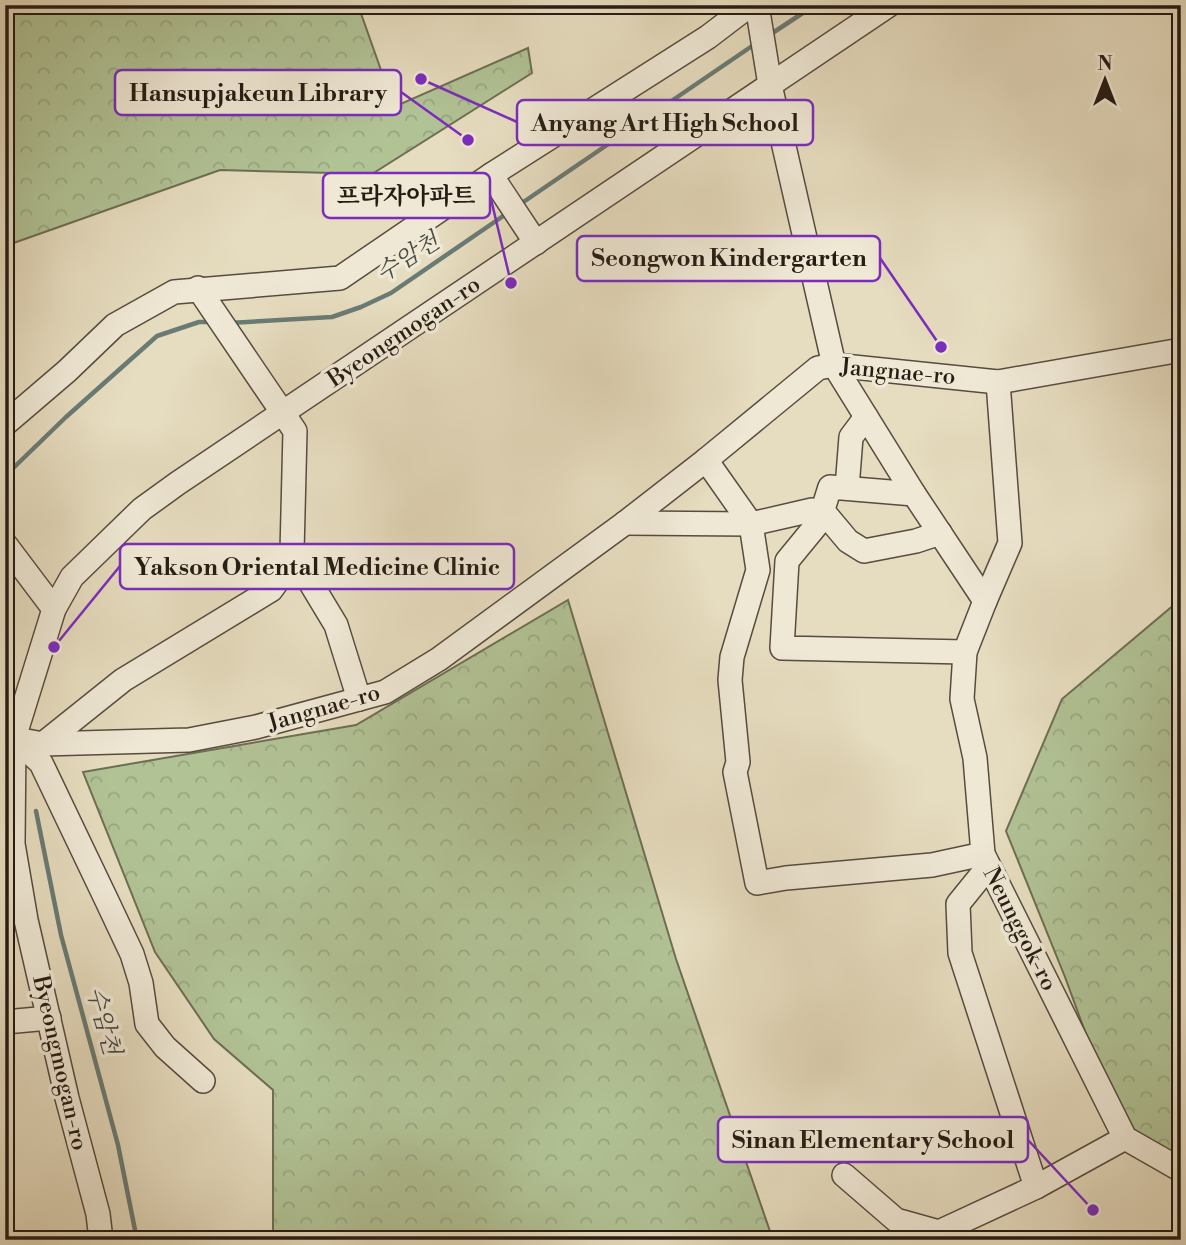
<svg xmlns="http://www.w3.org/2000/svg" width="1186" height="1245" font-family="'Libre Bodoni','Noto Serif KR',serif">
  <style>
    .forest { fill: url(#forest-crowns); stroke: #6c6f54; stroke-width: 2 }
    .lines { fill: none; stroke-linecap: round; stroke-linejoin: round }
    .stream { stroke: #6a7b75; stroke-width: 4.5 }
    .minor-casing { stroke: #574c3f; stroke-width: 26 }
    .minor { stroke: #efe8d5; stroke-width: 23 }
    .labels { text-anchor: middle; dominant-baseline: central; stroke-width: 7; stroke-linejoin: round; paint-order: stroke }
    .street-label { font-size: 23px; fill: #271c14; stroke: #efe8d5 }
    .water-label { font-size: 24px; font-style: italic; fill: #494b45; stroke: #efe8d5 }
    .leader { fill: none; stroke: #7b2cbf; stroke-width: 2.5 }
    .callout-dot { fill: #7b2cbf; stroke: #efe8d5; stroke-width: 2.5 }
    .callout { fill: #efe8d5; stroke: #7b2cbf; stroke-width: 2.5 }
    .callout-label { font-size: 24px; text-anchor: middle; font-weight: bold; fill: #271c14 }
  </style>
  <defs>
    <pattern id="forest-crowns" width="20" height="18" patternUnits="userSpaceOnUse" patternTransform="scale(1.75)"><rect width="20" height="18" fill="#b1c295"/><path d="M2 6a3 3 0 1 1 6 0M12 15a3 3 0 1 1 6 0" fill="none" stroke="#98a680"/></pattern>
  </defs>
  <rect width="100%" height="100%" fill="#e6dcbf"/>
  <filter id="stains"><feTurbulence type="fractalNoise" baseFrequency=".00286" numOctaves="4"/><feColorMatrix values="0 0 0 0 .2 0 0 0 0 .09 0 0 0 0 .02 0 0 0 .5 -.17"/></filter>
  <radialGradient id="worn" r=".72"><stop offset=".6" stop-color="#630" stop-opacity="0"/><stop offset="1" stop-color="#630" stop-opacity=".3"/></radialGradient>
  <g class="forest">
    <polygon points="5,5 358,5 394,107 528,48 532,73 372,174 220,170 5,246"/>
    <polygon points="1181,599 1181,1172 1169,1166 1113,1108 1065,977 1006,831 1062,699"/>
    <polygon points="568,600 676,959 773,1240 273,1240 273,1090 214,1039 155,952 83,772 356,725"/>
  </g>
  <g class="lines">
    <g class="stream">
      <polyline points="771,34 815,5"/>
      <polyline points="519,205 755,44"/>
      <polyline points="229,323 332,317 361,307 391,293 509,212"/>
      <polyline points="5,476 66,417 157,336 199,322 213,322"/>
      <polyline points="36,811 61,935 118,1145 137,1240"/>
    </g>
    <defs>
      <g id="minor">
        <polyline points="757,5 770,85 834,365 914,494 985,601 965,652 962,699 975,758 983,854 1125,1138 1181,1170"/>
        <polyline points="491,175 536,243"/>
        <polyline points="5,424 67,371 115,325 174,292 340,278 491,175 708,37 750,5"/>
        <polyline points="706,460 751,524 758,570 732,657 730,680 738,762 735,772 757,883 786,878 932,865 983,854"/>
        <polyline points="847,488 851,437 866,417"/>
        <polyline points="914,494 830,487 819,522 787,561 782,648 965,652"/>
        <polyline points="625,523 751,524 812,510 827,516 848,541 864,551 916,541 940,533"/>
        <polyline points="5,544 54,609"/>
        <polyline points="292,552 336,625 359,699"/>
        <polyline points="985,601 1010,543 998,382"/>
        <polyline points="5,737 43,744 189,740 256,727 385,692 439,659 625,523 706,460 818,368 834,365 998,382 1181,350"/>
        <polyline points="16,740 41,763 107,901 132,954 141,983 147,1024 165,1047 203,1081"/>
        <polyline points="43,744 123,680 271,590 286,569 292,552 295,431 198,288"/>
        <polyline points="988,867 958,904 960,953 1036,1187"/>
        <polyline points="5,1022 49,1018"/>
        <polyline points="844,1175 896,1220 939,1232 1036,1187 1125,1138"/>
        <polyline points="101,1240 98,1214 67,1098 26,920 13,844 14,738 54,609 72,577 142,509 178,483 889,5"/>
      </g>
    </defs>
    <use href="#minor" class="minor-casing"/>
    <use href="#minor" class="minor"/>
  </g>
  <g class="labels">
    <g class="street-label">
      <text transform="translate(404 332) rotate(-34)">Byeongmogan-ro</text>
      <text transform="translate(898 372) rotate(5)">Jangnae-ro</text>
      <text transform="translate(324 708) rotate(-16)">Jangnae-ro</text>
      <text transform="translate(1020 929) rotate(63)">Neunggok-ro</text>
      <text transform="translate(60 1063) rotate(77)">Byeongmogan-ro</text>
    </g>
    <g class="water-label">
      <text transform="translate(408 258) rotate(-32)">수암천</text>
      <text transform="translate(103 1021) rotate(75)">수암천</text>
    </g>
  </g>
  <path class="leader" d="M468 140L401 92M421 79L517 122M511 283L490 195M941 347L880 258M54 647L120 566M1093 1210L1028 1140"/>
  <g class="callout-dot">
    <circle cx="468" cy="140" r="7"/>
    <circle cx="421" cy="79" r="7"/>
    <circle cx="511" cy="283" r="7"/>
    <circle cx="941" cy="347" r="7"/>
    <circle cx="54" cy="647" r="7"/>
    <circle cx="1093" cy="1210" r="7"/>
  </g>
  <g class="callout">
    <rect x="115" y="70" width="286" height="45" rx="7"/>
    <rect x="517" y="100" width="296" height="45" rx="7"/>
    <rect x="323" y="173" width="167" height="45" rx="7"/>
    <rect x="577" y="236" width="303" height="45" rx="7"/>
    <rect x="120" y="544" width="394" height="45" rx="7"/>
    <rect x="718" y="1117" width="310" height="45" rx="7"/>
  </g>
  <g class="callout-label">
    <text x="258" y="101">Hansupjakeun Library</text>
    <text x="665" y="131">Anyang Art High School</text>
    <text x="406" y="204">프라자아파트</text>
    <text x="729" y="266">Seongwon Kindergarten</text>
    <text x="317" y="575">Yakson Oriental Medicine Clinic</text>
    <text x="873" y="1148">Sinan Elementary School</text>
  </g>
  <rect width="1186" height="1245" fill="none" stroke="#e6dcbf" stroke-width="28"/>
  <rect x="7" y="7" width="1172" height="1231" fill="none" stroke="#271c14" stroke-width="3.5"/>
  <rect x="14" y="14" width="1158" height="1217" fill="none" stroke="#271c14" stroke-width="2"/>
  <g transform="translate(1105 80)" stroke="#efe8d5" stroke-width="5" paint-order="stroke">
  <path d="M0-5L12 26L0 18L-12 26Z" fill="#271c14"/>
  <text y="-10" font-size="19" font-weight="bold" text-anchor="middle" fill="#271c14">N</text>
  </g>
  <rect width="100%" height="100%" filter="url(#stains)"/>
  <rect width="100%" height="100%" fill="url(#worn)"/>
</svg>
